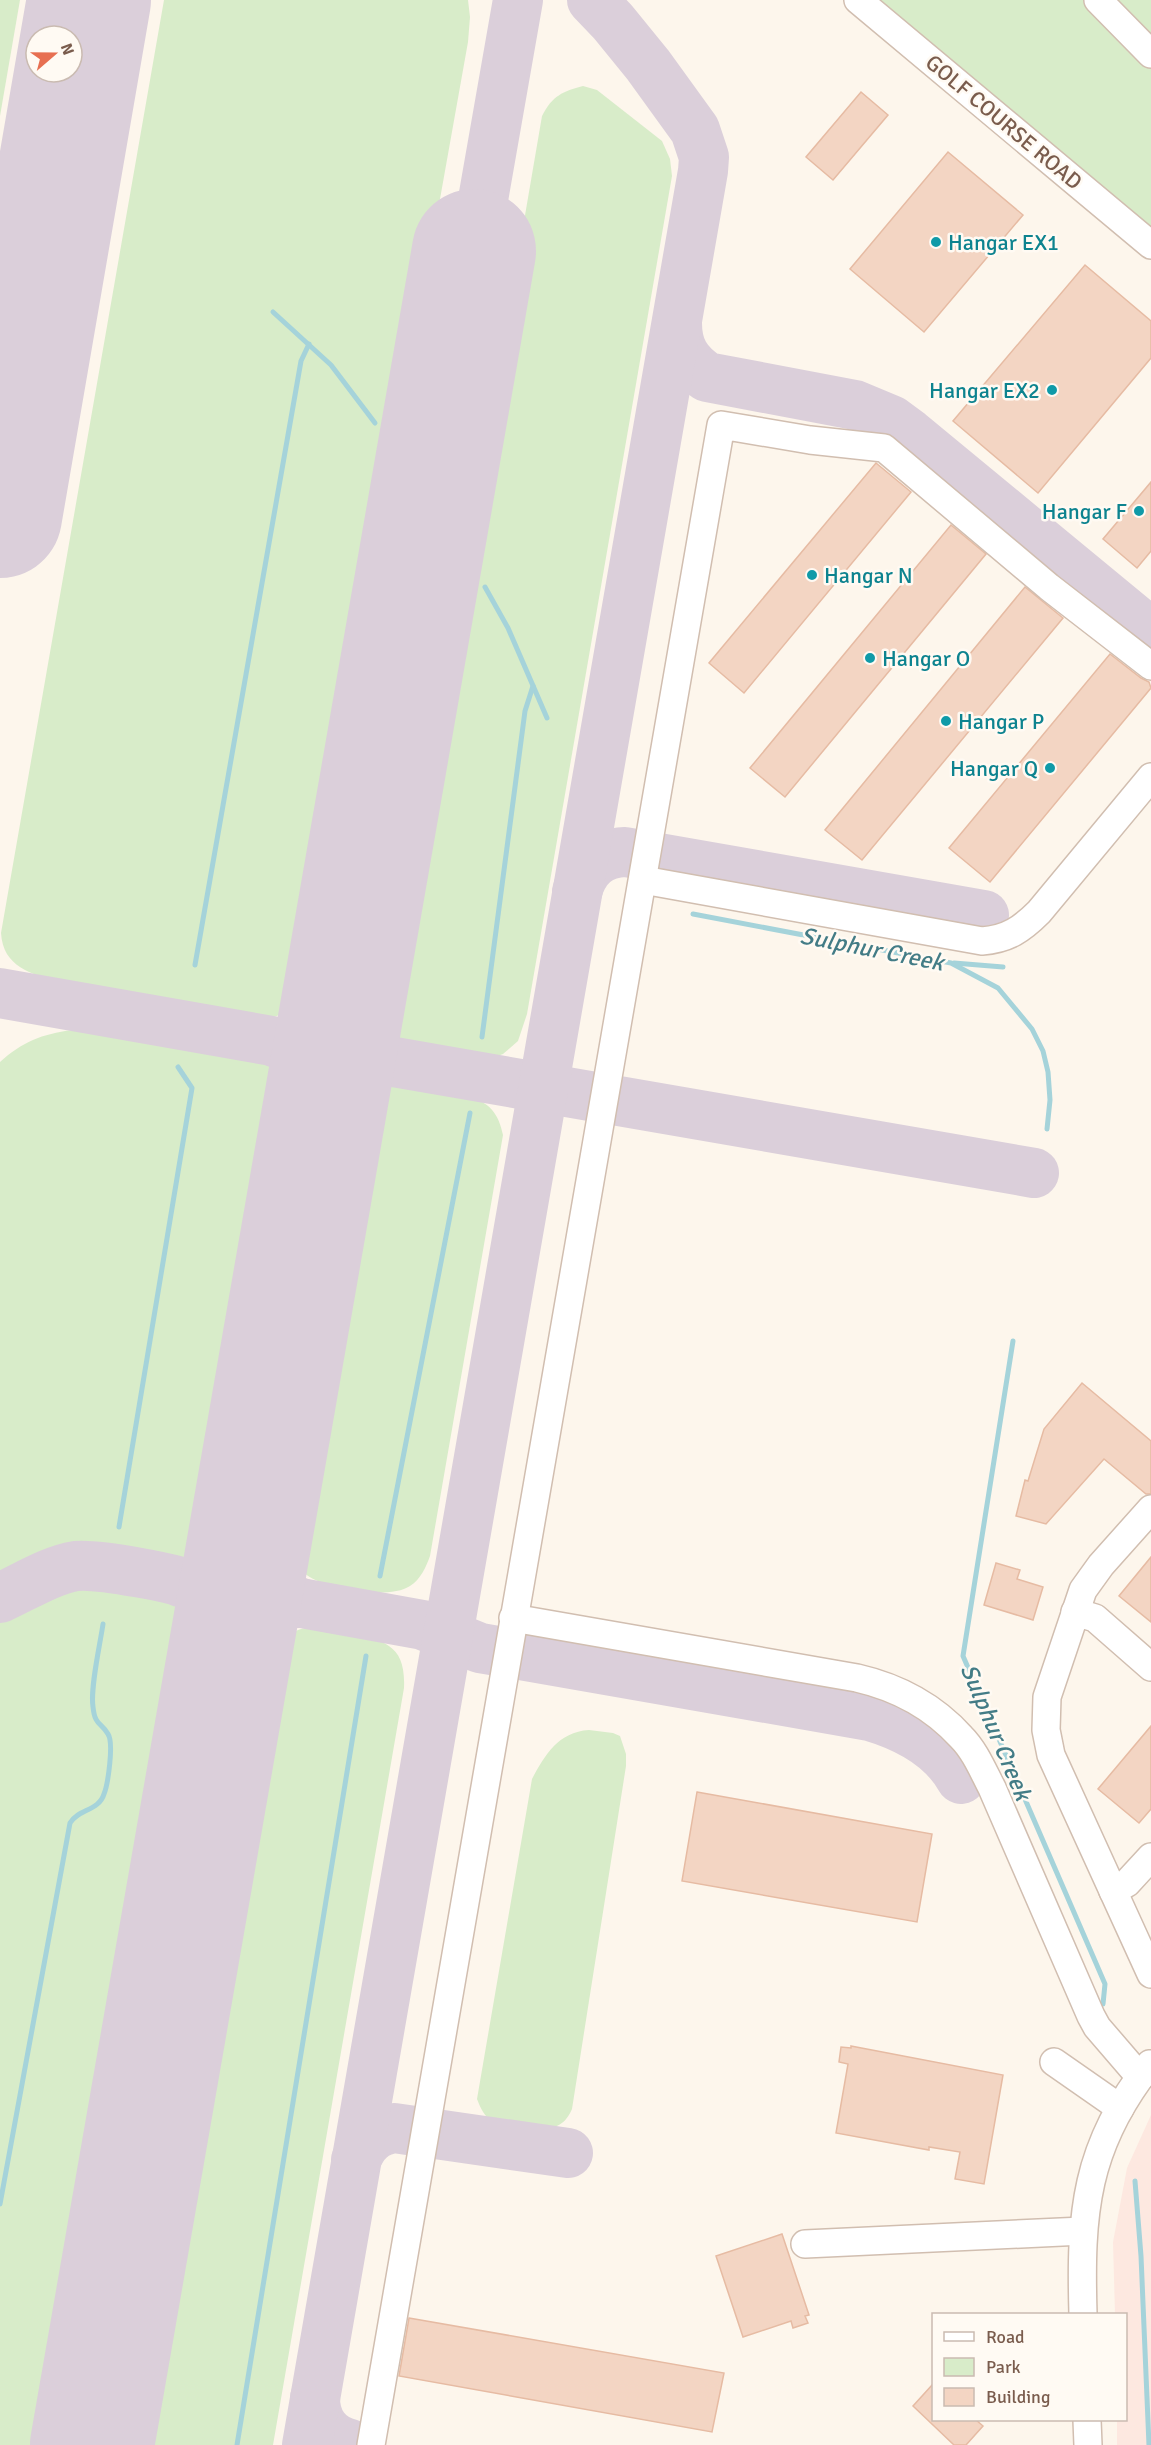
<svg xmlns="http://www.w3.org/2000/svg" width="1151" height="2445" font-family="Signika,sans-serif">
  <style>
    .commercial { fill: #fde8e0 }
    .green { fill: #d8ecc9 }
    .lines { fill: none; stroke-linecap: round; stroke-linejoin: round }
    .stream { stroke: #a5d3da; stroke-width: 5 }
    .taxiway { stroke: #dbcfda; stroke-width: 50 }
    .runway { stroke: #dbcfda; stroke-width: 124 }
    .building { fill: #f3d5c3; stroke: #e6bba3; stroke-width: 1.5 }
    .minor-casing { stroke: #d1beb0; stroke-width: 30 }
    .minor { stroke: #fff; stroke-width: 27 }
    .culture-dot { fill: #0f9aa8; stroke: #fffaf3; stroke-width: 2 }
    .labels { text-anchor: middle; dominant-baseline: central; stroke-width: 5; stroke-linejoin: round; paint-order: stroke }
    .street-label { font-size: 22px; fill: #7a5c4d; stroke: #fffaf3 }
    .culture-label { font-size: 22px; fill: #0d838f; stroke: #fffaf3; text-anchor: start }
    .water-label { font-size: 24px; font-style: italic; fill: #437c86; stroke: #fffaf3 }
  </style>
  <rect width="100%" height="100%" fill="#fdf6ec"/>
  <polygon class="commercial" points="1151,2115 1151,2445 1117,2445 1117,2420 1126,2420 1126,2314 1115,2314 1113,2242 1127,2168"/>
  <g class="green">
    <polygon points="0,0 20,0 0,116"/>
    <path d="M164,0H468L470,17L468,42L300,984C296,1002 290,1014 269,1018L60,982C31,974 3,967 1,933Z"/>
    <polygon points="875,0 1151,0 1151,231"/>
    <path d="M583,86L597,90L662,141L670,159L672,176L527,1014L518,1041L503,1054L492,1058L397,1043L386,1028L542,116C552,96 563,91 583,86Z"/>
    <path d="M72,1030L113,1034L263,1061C277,1068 282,1076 282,1092L203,1546L191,1557L178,1560C145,1560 111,1543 78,1546C50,1548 24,1565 0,1576V1062C22,1042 42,1034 72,1030Z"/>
    <path d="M399,1084L476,1099C493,1106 499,1117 503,1135L430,1556C426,1567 421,1579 410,1586C389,1600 323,1590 304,1573C297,1567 294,1558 292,1549L368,1103C374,1089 383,1085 399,1084Z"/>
    <path d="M74,1586C101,1585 154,1596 179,1607L189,1628V1636L46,2445H0V1619L55,1593Z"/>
    <path d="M306,1628C320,1628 334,1632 348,1634C385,1640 406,1645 404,1688L273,2445H134L279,1655C283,1639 289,1631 306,1628Z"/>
    <path d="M589,1730L613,1733L620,1736L626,1754V1766L572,2109C561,2135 540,2129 516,2125C509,2124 499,2125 493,2122C485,2118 480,2107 477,2099L532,1779C545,1755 558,1732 589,1730Z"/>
  </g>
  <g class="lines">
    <g class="stream">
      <polyline points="273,312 331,365 375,423"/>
      <polyline points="485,587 508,628 547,718"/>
      <polyline points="693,914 951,963 998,988 1032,1029 1043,1051 1048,1072 1050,1100 1047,1129"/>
      <polyline points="954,963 1003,967"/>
      <polyline points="195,965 301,361 309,344"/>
      <polyline points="482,1037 525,711 533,686"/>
      <polyline points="1013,1341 963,1656 1105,1984 1103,2004"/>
      <polyline points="119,1527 192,1088 178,1067"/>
      <polyline points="380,1576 470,1113"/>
      <polyline points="1135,2181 1141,2256 1149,2445"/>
      <path d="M0,2204L70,1823C78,1809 99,1811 104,1794C108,1784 114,1743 108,1734C101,1722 95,1726 93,1707C90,1688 100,1645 103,1624"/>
      <polyline points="237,2445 366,1656"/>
    </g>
    <g class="taxiway">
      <polyline points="474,251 518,0"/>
      <path d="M677,323C677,348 686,363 707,377L855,405L891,420L910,434L1151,633"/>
      <path d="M577,892C584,867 599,853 625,852L984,915"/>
      <path d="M0,993L278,1042C345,1044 349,958 359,909C353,959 325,1046 394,1062C319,1062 319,1149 308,1204C311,1184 313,1164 316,1144C321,1101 325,1057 274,1042"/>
      <polyline points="394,1062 1034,1173"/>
      <path d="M0,1598C24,1587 51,1570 76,1566C98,1564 179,1578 198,1588C211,1596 221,1610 225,1625C233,1656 218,1714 213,1747C218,1726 222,1705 227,1683C237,1638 246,1602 301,1603C249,1585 253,1548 259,1503C261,1483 264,1463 266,1443C262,1463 258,1483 254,1503C245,1547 234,1585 180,1582"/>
      <path d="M301,1603L423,1625L480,1648L870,1716C907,1727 942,1745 961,1779"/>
      <path d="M356,2160C364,2141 374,2132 394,2128L568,2153"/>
      <path d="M315,2398C315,2421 327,2438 350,2444"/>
      <polyline points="88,2445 102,2385 94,2445"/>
      <polyline points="307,2445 703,171 704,157 695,130 648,65 613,22 592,0"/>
    </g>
    <g class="runway">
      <polyline points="0,516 89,0"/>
      <polyline points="92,2445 474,251"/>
    </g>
  </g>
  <g class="building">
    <polygon points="861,92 888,115 833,180 806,157"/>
    <polygon points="948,152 1023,215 924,332 850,269"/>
    <polygon points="1085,265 1151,321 1151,358 1038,493 953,421"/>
    <polygon points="876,463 911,492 744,693 709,663"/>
    <polygon points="1151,482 1151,551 1137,568 1103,539"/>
    <polygon points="951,525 986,554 785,797 750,768"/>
    <polygon points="1025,587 1063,618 862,860 825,830"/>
    <polygon points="1110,654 1141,678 1149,682 1151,688 990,882 949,848"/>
    <polygon points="1082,1383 1151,1441 1151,1494 1146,1494 1104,1459 1046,1524 1016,1516 1025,1480 1028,1481 1044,1429"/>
    <polygon points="1151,1557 1151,1622 1119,1596"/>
    <polygon points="996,1563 1020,1570 1017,1579 1043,1587 1033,1620 984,1605"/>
    <polygon points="1151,1726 1151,1809 1139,1823 1098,1789"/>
    <polygon points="697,1792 932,1834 917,1922 682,1881"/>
    <polygon points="851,2046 1003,2075 984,2184 955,2179 960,2152 929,2147 929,2150 836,2133 848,2064 839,2062 841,2047 851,2048"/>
    <polygon points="782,2234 809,2315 805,2316 808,2323 793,2328 791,2321 743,2337 716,2256"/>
    <polygon points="409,2318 724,2373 712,2432 399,2376"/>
    <polygon points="933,2384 933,2420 976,2420 983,2426 966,2445 954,2445 913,2406"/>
  </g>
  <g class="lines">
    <defs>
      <g id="minor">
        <polyline points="858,0 1151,245"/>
        <polyline points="1098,0 1151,54"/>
        <path d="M643,880L982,941C1008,939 1022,929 1039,912L1151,777"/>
        <polyline points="1151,1509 1101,1565 1083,1590 1047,1697 1046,1730 1051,1755 1151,1974"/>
        <polyline points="1075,1612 1095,1618 1151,1667"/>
        <path d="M513,1618L857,1678C896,1687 933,1706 961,1737C975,1751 983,1771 992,1788L1091,2016L1097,2027L1140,2077"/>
        <polyline points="1113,1891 1127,1883 1151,1857"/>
        <polyline points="1054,2062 1120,2108"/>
        <polyline points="805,2244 1083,2231"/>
        <path d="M1083,2314C1080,2213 1085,2146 1150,2064"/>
        <polyline points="1087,2420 1088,2445"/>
        <polyline points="371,2445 721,425 810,440 884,448 1049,587 1151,666"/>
      </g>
    </defs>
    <use href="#minor" class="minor-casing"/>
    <use href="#minor" class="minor"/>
  </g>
  <g class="culture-dot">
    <circle cx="936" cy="242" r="6"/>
    <circle cx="1052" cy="390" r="6"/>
    <circle cx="1139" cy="511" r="6"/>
    <circle cx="812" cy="575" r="6"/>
    <circle cx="870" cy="658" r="6"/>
    <circle cx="946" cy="721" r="6"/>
    <circle cx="1050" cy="768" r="6"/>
  </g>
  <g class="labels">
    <g class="street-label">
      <text transform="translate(1004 122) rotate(40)">GOLF COURSE ROAD</text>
    </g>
    <g class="culture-label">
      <text x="948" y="242">Hangar EX1</text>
      <text x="1040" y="390" text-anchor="end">Hangar EX2</text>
      <text x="1127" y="511" text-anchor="end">Hangar F</text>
      <text x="824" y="575">Hangar N</text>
      <text x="882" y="658">Hangar O</text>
      <text x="958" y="721">Hangar P</text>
      <text x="1038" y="768" text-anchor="end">Hangar Q</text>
    </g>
    <g class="water-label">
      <text transform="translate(872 949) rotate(11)">Sulphur Creek</text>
      <text transform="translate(996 1732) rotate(67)">Sulphur Creek</text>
    </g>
  </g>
  <rect x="932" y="2313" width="195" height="108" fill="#fffaf3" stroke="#cabbb1" stroke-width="1.5"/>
  <rect x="944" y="2332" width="30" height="9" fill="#ffffff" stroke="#cabbb1" stroke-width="1.5"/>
  <text x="986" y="2343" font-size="18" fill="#7a5c4d">Road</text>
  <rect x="944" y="2358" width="30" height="18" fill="#d8ecc9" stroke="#cabbb1" stroke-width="1.5"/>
  <text x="986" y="2373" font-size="18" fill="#7a5c4d">Park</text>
  <rect x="944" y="2388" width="30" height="18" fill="#f3d5c3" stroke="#cabbb1" stroke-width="1.5"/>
  <text x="986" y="2403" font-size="18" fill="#7a5c4d">Building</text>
  <g transform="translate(54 54) rotate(70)"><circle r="28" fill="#fffaf3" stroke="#cabbb1" stroke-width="1.5"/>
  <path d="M0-4.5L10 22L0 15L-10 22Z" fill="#e76f51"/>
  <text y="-9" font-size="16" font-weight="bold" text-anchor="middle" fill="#7a5c4d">N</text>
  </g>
</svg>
